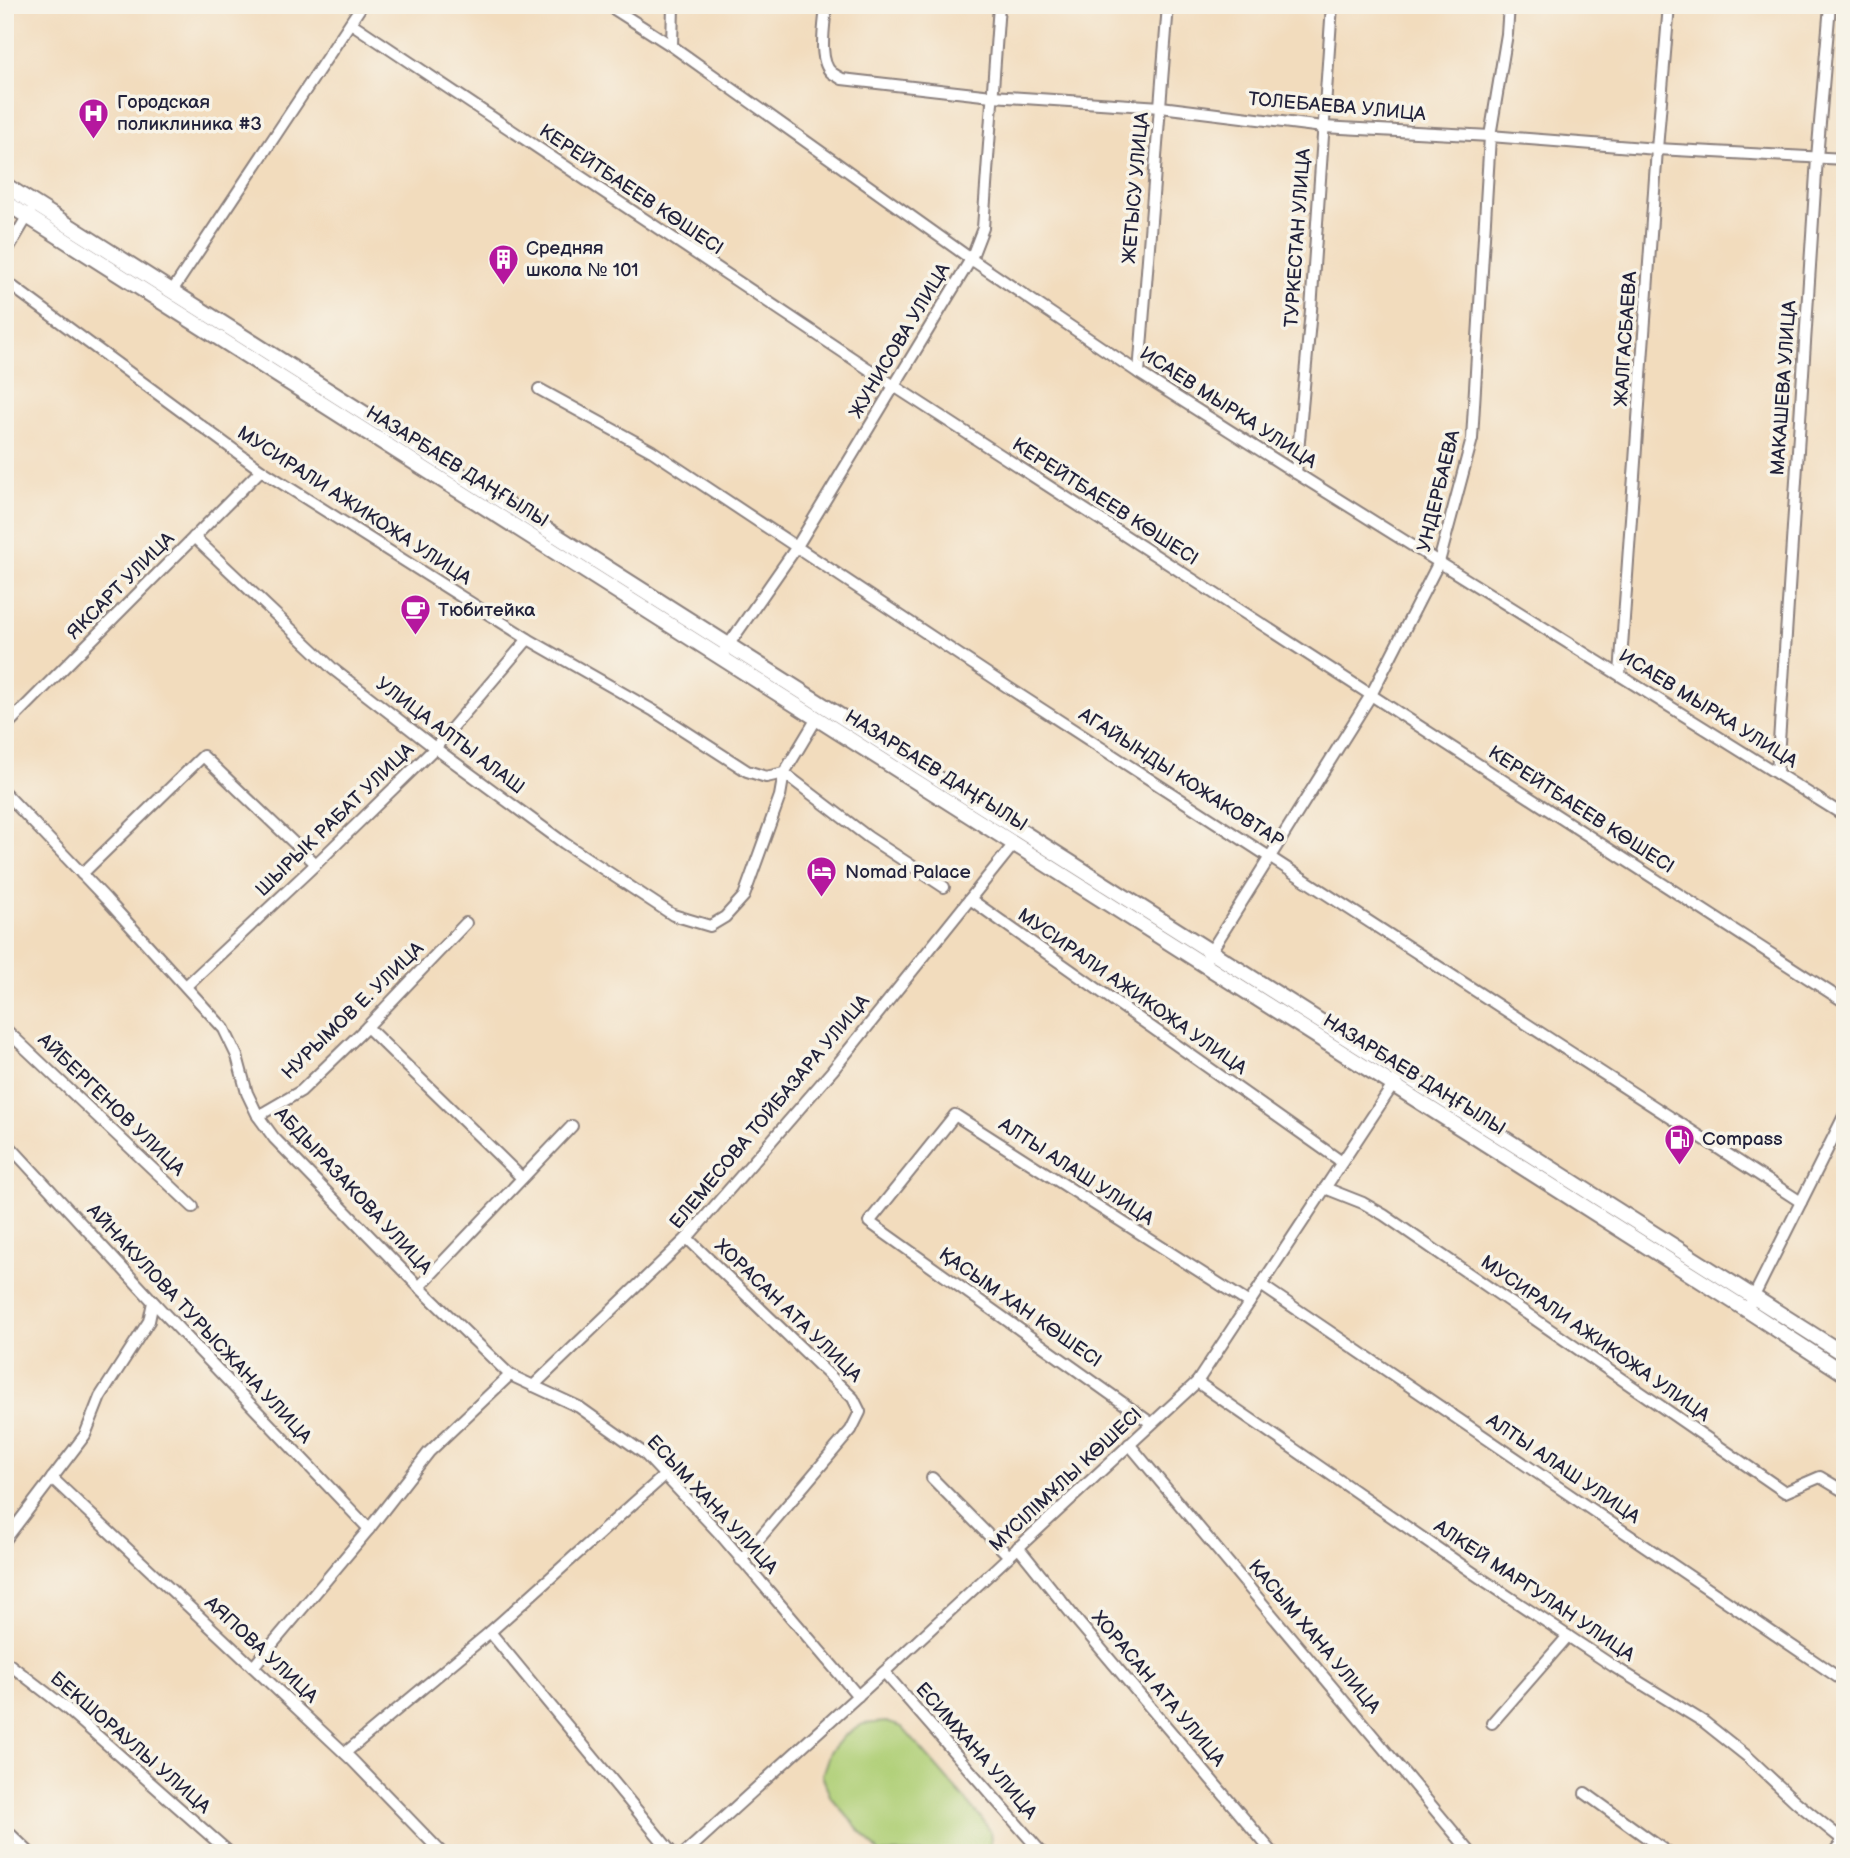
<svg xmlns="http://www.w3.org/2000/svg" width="1850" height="1858" font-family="'Balsamiq Sans',sans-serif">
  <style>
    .green { fill: #afcf76; stroke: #687858; stroke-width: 2 }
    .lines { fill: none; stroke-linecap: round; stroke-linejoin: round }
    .minor-casing { stroke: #8a7f7c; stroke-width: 14 }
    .major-casing { stroke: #8a7f7c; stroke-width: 18 }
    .minor { stroke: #fff; stroke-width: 10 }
    .major { stroke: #fff; stroke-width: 14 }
    .labels { text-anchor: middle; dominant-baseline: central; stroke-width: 7; stroke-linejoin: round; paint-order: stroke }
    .poi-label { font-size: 19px; fill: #22223b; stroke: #f7f3e8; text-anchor: start }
    .street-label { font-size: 19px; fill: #22223b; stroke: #f7f3e8 }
  </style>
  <rect width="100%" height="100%" fill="#f7f3e8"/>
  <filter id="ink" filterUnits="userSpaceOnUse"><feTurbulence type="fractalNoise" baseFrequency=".0143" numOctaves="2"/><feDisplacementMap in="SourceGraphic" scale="14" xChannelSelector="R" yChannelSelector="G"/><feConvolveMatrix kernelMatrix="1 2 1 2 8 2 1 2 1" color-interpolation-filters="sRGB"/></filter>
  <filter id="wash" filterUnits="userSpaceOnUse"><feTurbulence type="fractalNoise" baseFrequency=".00686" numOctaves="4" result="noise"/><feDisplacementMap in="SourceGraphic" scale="28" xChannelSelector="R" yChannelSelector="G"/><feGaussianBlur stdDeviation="1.57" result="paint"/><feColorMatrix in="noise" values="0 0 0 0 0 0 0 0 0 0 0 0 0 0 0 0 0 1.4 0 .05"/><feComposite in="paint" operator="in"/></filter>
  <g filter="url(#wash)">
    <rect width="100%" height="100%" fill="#f2dcbd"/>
    <polygon class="green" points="886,1722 902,1727 984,1821 990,1831 992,1853 880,1853 831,1798 822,1775 830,1752 844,1736 863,1724"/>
  </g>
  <g filter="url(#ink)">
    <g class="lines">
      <defs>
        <g id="minor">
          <polyline points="608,5 672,46 971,259 1139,373 1296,473 1845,816"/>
          <path d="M826,5C825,23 817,61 832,73C835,75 839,77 842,79L992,96L1161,107L1323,127L1490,136L1657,149L1845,159"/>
          <polyline points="351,23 894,386 1845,1002"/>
          <polyline points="672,46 673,5"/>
          <polyline points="5,254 30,212"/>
          <polyline points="5,281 261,470 528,639 654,711 747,771 766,777 784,773 868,837 944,887"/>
          <polyline points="172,291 362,5"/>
          <polyline points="1139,373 1168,5"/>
          <polyline points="539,389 652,451 1009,688 1801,1202"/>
          <polyline points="1296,473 1311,310 1332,5"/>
          <polyline points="194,537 333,669 435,748 564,843 673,915 710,926 725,917 744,896 780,796 784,773 817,718"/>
          <polyline points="720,657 796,548 971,259 983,228 999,5"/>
          <polyline points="1620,675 1657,149 1669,5"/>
          <polyline points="5,727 261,470"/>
          <polyline points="1777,773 1817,158 1830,5"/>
          <polyline points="5,793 106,899 224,1029 237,1056 247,1093 258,1116 274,1138 419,1287 510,1375 579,1407 645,1454 720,1534 858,1696"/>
          <polyline points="82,874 203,756 316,864"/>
          <polyline points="970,899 1342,1162"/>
          <polyline points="1203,964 1371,695 1439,562 1472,439 1490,136 1507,34 1509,5"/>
          <polyline points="186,986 316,864 435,748 528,639"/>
          <polyline points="367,1027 522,1178"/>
          <polyline points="5,1029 193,1207"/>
          <polyline points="258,1116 301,1091 367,1027 466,923"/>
          <polyline points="5,1141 160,1309 369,1529"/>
          <polyline points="1325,1188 1363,1203 1384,1215 1785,1492 1820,1477 1845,1492"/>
          <polyline points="687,1238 853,1398 860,1412 851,1430 741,1560"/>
          <polyline points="1261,1285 1845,1682"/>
          <polyline points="419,1287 572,1126"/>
          <polyline points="1747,1310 1845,1114"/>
          <polyline points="1197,1382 1479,1577 1613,1666 1704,1722 1748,1757 1796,1802 1843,1840"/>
          <polyline points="533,1386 687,1238 832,1071 1014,844"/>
          <polyline points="1151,1423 869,1222 955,1115 1249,1303"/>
          <polyline points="1129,1444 1471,1853"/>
          <polyline points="52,1478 352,1760 442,1853"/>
          <polyline points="932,1478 1009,1556"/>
          <polyline points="5,1540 85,1435 100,1397 149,1321 153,1302"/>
          <polyline points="1018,1547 1079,1623 1273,1853"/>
          <polyline points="490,1632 672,1853"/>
          <polyline points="5,1661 66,1708 230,1853"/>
          <polyline points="253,1667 369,1529 429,1452 510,1375"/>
          <polyline points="884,1672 1042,1853"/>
          <polyline points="1492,1723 1568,1636"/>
          <polyline points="345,1753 490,1632 665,1475"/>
          <polyline points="1585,1793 1668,1853"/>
          <polyline points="5,1829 30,1853"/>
          <polyline points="685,1853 884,1672 1197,1382 1401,1073"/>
          <polyline points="1833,1853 1845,1838"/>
        </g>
        <g id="major">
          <polyline points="5,185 1845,1355"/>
          <polyline points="5,202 1747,1310 1845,1374"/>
        </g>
      </defs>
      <use href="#minor" class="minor-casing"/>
      <use href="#major" class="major-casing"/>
      <use href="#minor" class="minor"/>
      <use href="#major" class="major"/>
    </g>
  </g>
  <defs>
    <symbol id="hospital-pin" viewBox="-11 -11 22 30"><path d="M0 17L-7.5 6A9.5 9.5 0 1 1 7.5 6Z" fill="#b5179e" stroke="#f7f3e8"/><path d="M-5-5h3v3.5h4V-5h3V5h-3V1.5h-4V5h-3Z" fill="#fff"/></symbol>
    <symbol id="building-pin" viewBox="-11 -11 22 30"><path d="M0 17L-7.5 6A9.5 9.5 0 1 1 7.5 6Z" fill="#b5179e" stroke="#f7f3e8"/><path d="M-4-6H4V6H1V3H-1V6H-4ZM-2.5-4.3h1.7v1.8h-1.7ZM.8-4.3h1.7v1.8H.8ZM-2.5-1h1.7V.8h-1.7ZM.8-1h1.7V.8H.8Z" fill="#fff"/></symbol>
    <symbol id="cafe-pin" viewBox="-11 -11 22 30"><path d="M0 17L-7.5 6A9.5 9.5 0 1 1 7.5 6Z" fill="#b5179e" stroke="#f7f3e8"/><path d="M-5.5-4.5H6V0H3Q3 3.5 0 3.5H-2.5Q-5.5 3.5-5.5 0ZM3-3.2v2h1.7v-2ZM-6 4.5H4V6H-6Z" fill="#fff"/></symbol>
    <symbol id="hotel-pin" viewBox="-11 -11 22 30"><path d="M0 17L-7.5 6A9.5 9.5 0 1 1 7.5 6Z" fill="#b5179e" stroke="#f7f3e8"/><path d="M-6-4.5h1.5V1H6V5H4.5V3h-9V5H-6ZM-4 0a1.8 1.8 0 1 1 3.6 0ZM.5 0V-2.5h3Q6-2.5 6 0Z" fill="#fff"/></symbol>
    <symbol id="fuel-pin" viewBox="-11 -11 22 30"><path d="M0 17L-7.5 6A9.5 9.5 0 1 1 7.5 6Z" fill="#b5179e" stroke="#f7f3e8"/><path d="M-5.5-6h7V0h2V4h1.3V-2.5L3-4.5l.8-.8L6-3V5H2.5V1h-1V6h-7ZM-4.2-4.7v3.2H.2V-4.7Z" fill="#fff"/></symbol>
  </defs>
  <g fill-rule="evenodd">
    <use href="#hospital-pin" x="76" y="96" width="35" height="47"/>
    <use href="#building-pin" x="486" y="242" width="35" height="47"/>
    <use href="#cafe-pin" x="398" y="592" width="35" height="47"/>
    <use href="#hotel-pin" x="804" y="854" width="35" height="47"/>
    <use href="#fuel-pin" x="1662" y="1122" width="35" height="47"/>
  </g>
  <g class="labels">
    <g class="poi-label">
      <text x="117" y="102">Городская<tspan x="117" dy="22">поликлиника #3</tspan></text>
      <text x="526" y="248">Средняя<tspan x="526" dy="22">школа № 101</tspan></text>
      <text x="438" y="610">Тюбитейка</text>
      <text x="845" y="872">Nomad Palace</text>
      <text x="1702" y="1139">Compass</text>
    </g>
    <g class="street-label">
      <text transform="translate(1337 107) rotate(5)">ТОЛЕБАЕВА УЛИЦА</text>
      <text transform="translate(1136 188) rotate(-85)">ЖЕТЫСУ УЛИЦА</text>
      <text transform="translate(631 190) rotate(34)">КЕРЕЙТБАЕЕВ КӨШЕСІ</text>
      <text transform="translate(1298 238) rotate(-86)">ТУРКЕСТАН УЛИЦА</text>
      <text transform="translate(1626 339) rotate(-86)">ЖАЛГАСБАЕВА</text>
      <text transform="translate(900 341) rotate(-59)">ЖУНИСОВА УЛИЦА</text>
      <text transform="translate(1784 388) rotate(-86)">МАКАШЕВА УЛИЦА</text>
      <text transform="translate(1228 408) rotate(33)">ИСАЕВ МЫРКА УЛИЦА</text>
      <text transform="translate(457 467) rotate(32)">НАЗАРБАЕВ ДАҢҒЫЛЫ</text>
      <text transform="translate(1439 491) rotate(-76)">УНДЕРБАЕВА</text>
      <text transform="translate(1105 502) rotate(33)">КЕРЕЙТБАЕЕВ КӨШЕСІ</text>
      <text transform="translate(354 506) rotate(33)">МУСИРАЛИ АЖИКОЖА УЛИЦА</text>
      <text transform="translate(121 586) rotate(-45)">ЯКСАРТ УЛИЦА</text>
      <text transform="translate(1708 709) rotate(32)">ИСАЕВ МЫРКА УЛИЦА</text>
      <text transform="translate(450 736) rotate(37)">УЛИЦА АЛТЫ АЛАШ</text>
      <text transform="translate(936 771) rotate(32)">НАЗАРБАЕВ ДАҢҒЫЛЫ</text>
      <text transform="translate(1181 778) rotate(33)">АГАЙЫНДЫ КОЖАКОВТАР</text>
      <text transform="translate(1581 810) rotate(33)">КЕРЕЙТБАЕЕВ КӨШЕСІ</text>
      <text transform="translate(335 820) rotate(-44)">ШЫРЫК РАБАТ УЛИЦА</text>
      <text transform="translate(1132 992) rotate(35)">МУСИРАЛИ АЖИКОЖА УЛИЦА</text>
      <text transform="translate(353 1011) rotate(-44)">НУРЫМОВ Е. УЛИЦА</text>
      <text transform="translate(1414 1075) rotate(32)">НАЗАРБАЕВ ДАҢҒЫЛЫ</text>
      <text transform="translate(111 1105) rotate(44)">АЙБЕРГЕНОВ УЛИЦА</text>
      <text transform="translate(770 1112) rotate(-50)">ЕЛЕМЕСОВА ТОЙБАЗАРА УЛИЦА</text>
      <text transform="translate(1076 1172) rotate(33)">АЛТЫ АЛАШ УЛИЦА</text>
      <text transform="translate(353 1191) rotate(47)">АБДЫРАЗАКОВА УЛИЦА</text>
      <text transform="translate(1020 1308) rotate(35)">ҚАСЫМ ХАН КӨШЕСІ</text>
      <text transform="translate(788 1311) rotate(44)">ХОРАСАН АТА УЛИЦА</text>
      <text transform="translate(199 1324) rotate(47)">АЙНАКУЛОВА ТУРЫСЖАНА УЛИЦА</text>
      <text transform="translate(1595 1339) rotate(35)">МУСИРАЛИ АЖИКОЖА УЛИЦА</text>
      <text transform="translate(1563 1469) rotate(34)">АЛТЫ АЛАШ УЛИЦА</text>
      <text transform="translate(1066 1480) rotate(-43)">МҮСІЛІМҰЛЫ КӨШЕСІ</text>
      <text transform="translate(712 1505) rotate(47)">ЕСЫМ ХАНА УЛИЦА</text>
      <text transform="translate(1534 1591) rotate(34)">АЛКЕЙ МАРГУЛАН УЛИЦА</text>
      <text transform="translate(1314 1637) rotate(50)">КАСЫМ ХАНА УЛИЦА</text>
      <text transform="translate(261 1650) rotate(43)">АЯПОВА УЛИЦА</text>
      <text transform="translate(1158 1689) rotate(50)">ХОРАСАН АТА УЛИЦА</text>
      <text transform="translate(130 1743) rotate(41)">БЕКШОРАУЛЫ УЛИЦА</text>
      <text transform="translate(976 1751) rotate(49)">ЕСИМХАНА УЛИЦА</text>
    </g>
  </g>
  <rect width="1850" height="1858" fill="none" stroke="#f7f3e8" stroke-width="28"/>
</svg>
